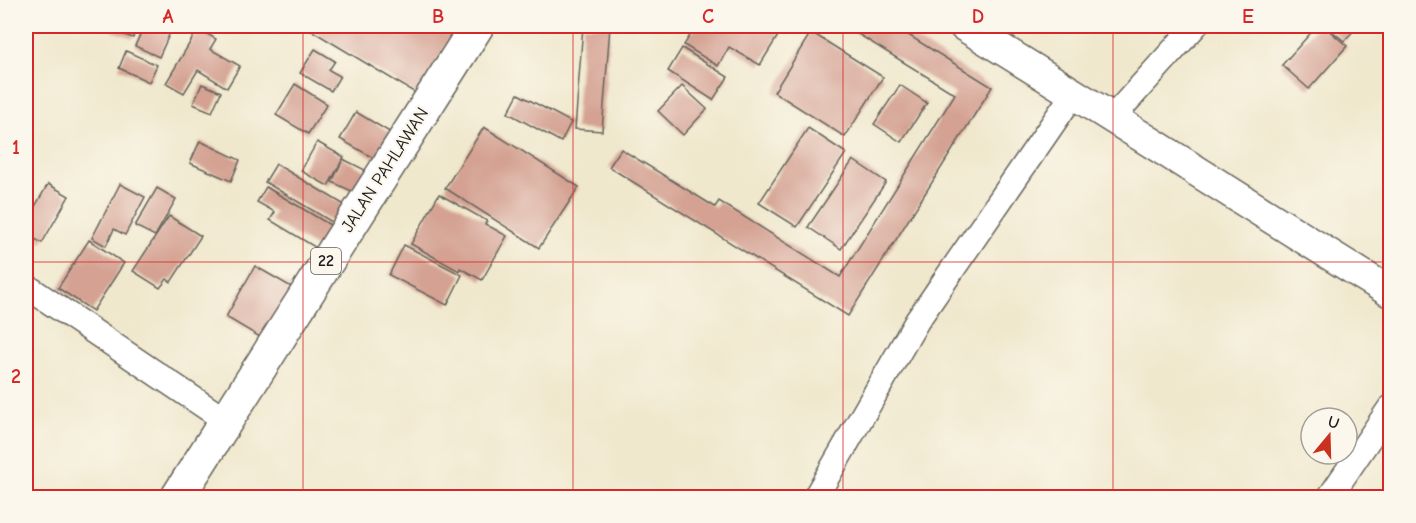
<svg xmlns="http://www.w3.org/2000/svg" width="1416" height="523" font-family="'Comic Neue',sans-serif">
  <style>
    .building { fill: #d4a192 }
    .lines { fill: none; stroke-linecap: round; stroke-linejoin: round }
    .minor-casing { stroke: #66635a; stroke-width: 27 }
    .tertiary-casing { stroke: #66635a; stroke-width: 33 }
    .trunk-casing { stroke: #66635a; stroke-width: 36 }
    .minor { stroke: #fff; stroke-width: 24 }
    .tertiary { stroke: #fff; stroke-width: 30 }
    .trunk { stroke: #fff; stroke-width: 33 }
    .grid { fill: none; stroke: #d62828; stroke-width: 1.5; stroke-opacity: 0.55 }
    .labels { text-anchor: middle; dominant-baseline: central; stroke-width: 4.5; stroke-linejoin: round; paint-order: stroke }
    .shield { fill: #fbf7ec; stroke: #5f5e5a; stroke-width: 1.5 }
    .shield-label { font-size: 16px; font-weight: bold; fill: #1c1c1c }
    .street-label { font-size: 18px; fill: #1c1c1c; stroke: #fbf7ec }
    .neatline { fill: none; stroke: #d62828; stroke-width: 2 }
    .grid-label { font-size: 20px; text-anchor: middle; font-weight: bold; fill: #d62828 }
  </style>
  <rect width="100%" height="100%" fill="#fbf7ec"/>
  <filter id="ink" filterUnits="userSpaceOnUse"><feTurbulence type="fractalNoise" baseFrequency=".0167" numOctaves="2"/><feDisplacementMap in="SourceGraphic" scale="12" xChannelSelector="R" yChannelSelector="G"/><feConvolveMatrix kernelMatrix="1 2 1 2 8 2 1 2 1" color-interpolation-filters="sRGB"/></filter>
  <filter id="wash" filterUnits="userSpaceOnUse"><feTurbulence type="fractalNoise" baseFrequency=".008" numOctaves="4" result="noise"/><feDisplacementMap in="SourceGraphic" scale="24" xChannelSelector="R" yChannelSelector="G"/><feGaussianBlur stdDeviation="1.35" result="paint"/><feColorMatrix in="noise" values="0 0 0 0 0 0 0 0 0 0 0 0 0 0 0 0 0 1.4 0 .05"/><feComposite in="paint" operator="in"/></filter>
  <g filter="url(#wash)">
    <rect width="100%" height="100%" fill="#f0e8cd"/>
    <g id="blocks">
      <g class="building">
        <polygon points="99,26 137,26 133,38"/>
        <polygon points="144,26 173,26 159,57 135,46"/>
        <polygon points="304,26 451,26 448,31 453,34 417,94"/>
        <polygon points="583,26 610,26 602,131 575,129"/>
        <polygon points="696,26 784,26 760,65 729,47 718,66 684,45"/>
        <polygon points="845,26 894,26 992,87 848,316 609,167 621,149 715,207 719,201 840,277 955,94"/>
        <polygon points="1317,26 1324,26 1347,46 1309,89 1282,65"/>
        <polygon points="1326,26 1358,26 1344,41"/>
        <polygon points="198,29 216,39 210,49 240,66 227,88 198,70 184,93 166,83"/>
        <polygon points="811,32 883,77 845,137 774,92"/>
        <polygon points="682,48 728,77 713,100 668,71"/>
        <polygon points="315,49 335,61 329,70 340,76 331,91 300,73"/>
        <polygon points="126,51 157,65 149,82 119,68"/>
        <polygon points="202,84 221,92 212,112 193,104"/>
        <polygon points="295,84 327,104 308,134 276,115"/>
        <polygon points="900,85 927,103 901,142 874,124"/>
        <polygon points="682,86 707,109 683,135 658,111"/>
        <polygon points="518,94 571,122 561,142 508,113"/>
        <polygon points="356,112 393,134 377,160 340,139"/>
        <polygon points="484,127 579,187 539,248 445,188"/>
        <polygon points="808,128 846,153 797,227 759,203"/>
        <polygon points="200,141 240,160 231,181 190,163"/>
        <polygon points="317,142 344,157 328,186 301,171"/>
        <polygon points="343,159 367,171 356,193 332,182"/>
        <polygon points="853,160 886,182 841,249 808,227"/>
        <polygon points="276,164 348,207 337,225 265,182"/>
        <polygon points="48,184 69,196 42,243 26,234 26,222"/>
        <polygon points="120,184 145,197 125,235 114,229 106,246 92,238"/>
        <polygon points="266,187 342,232 328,255 270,220 275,212 257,202"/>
        <polygon points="157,188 176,199 155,236 135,226"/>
        <polygon points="439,194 487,221 485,224 507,236 482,280 460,268 459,271 411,244"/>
        <polygon points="169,216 201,236 171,282 167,279 160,288 133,271"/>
        <polygon points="89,240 124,263 93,311 58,288"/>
        <polygon points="404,245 462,275 447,305 389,275"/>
        <polygon points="255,266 295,289 265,340 226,317"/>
      </g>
    </g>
  </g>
  <g filter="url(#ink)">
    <use href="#blocks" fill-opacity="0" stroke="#66635a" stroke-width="1.5"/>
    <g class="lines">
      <defs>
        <g id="minor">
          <polyline points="1112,118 1195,26"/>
          <polyline points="26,286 225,420"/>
          <polyline points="815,498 917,321 1074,93"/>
          <polyline points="1329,498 1390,408"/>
        </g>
        <path id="tertiary" d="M964,26C1107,113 1247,204 1390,292"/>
        <polyline id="trunk" points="177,498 477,26"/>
      </defs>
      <use href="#minor" class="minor-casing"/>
      <use href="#tertiary" class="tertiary-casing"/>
      <use href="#trunk" class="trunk-casing"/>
      <use href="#minor" class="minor"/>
      <use href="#tertiary" class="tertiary"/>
      <use href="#trunk" class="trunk"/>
    </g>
  </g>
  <path class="grid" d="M303,26V498M573,26V498M843,26V498M1113,26V498M26,262H1390"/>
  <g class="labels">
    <rect class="shield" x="311" y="248" width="30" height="26" rx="4.5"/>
    <g class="shield-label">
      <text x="326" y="261">22</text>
    </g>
    <g class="street-label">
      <text transform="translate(385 170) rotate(-57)">JALAN PAHLAWAN</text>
    </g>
  </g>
  <rect width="1416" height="523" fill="none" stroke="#fbf7ec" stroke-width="66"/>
  <g transform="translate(1329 436) rotate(19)"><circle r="28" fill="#fbf7ec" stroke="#a29f99" stroke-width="1.5"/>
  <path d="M0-4.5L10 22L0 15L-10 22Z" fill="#c8321e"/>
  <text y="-9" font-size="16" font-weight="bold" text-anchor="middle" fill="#1c1c1c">U</text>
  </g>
  <rect x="33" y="33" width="1350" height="457" class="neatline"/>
  <g class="grid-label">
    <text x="168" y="23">A</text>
    <text x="438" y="23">B</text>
    <text x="708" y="23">C</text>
    <text x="978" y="23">D</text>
    <text x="1248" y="23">E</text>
    <text x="16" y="154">1</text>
    <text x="16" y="383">2</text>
  </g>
</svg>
